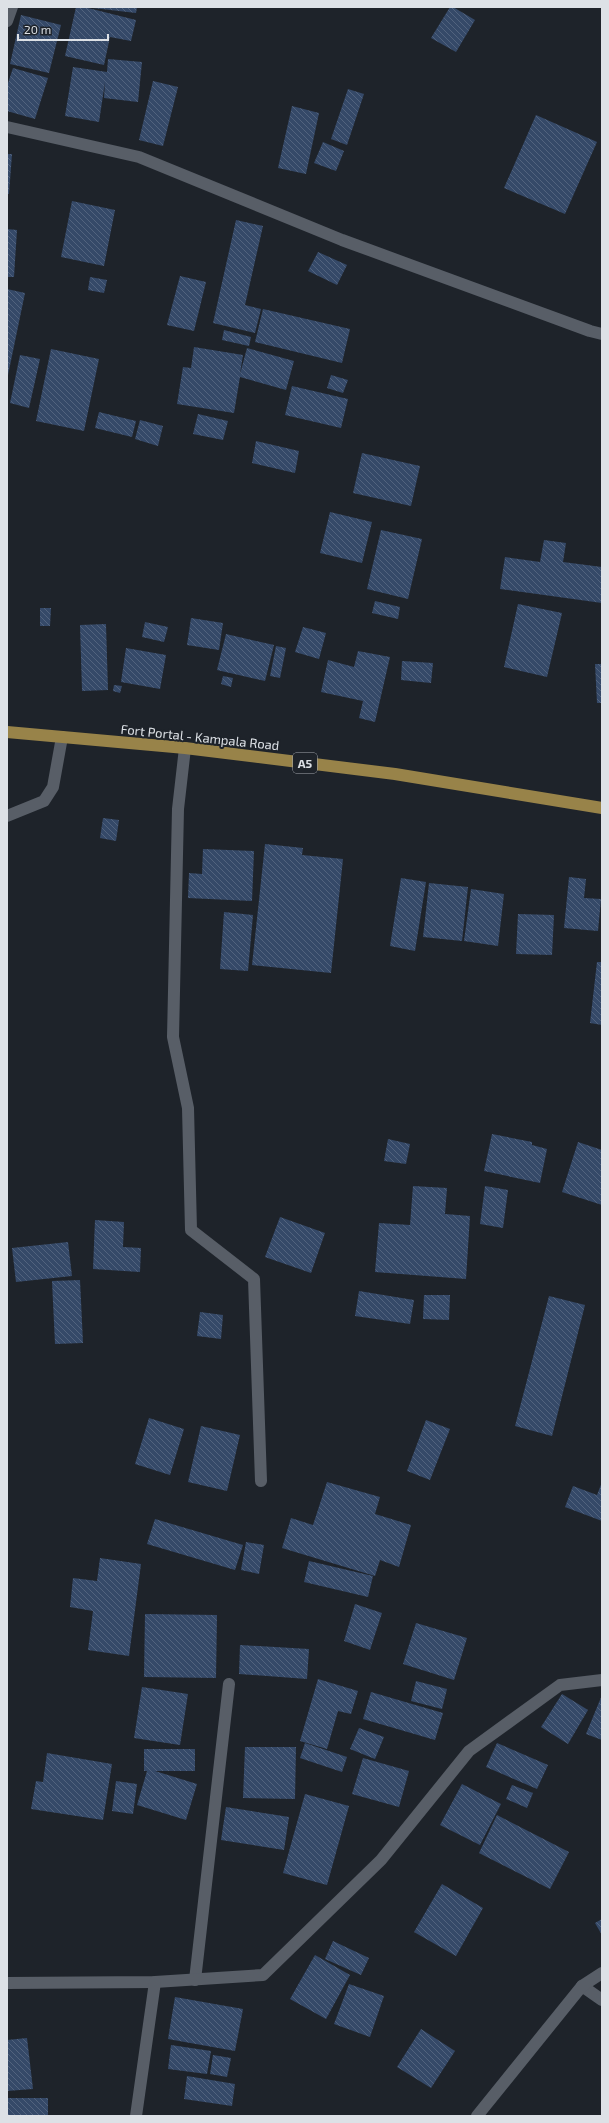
<svg xmlns="http://www.w3.org/2000/svg" width="609" height="2123" font-family="'Exo 2',sans-serif">
  <style>
    .building { fill: url(#building-back-hatch) }
    .lines { fill: none; stroke-linecap: round; stroke-linejoin: round }
    .minor { stroke: #585e67; stroke-width: 12 }
    .major { stroke: #988349; stroke-width: 12 }
    .labels { text-anchor: middle; dominant-baseline: central; stroke-width: 4; stroke-linejoin: round; paint-order: stroke }
    .shield { fill: #1e232a; stroke: #a4a8ae; stroke-width: 1 }
    .shield-label { font-size: 12px; font-weight: bold; fill: #dde1e6 }
    .street-label { font-size: 13px; fill: #dde1e6; stroke: #1e232a }
  </style>
  <defs>
    <pattern id="building-back-hatch" width="6" height="6" patternUnits="userSpaceOnUse"><rect width="6" height="6" fill="#354968"/><path d="M-1 5l2 2M0 0l6 6M5-1l2 2" fill="none" stroke="#52637e"/></pattern>
  </defs>
  <rect width="100%" height="100%" fill="#1e232a"/>
  <g class="building">
    <polygon points="76,7 84,7 136,20 131,41 110,37 104,65 65,56"/>
    <polygon points="84,7 137,7 136,13"/>
    <polygon points="450,7 453,7 475,20 456,52 431,38"/>
    <polygon points="21,15 61,25 49,73 10,64"/>
    <polygon points="108,59 142,62 138,102 104,98 105,82 99,122 65,116 73,67 107,72"/>
    <polygon points="13,68 48,78 35,119 7,111 7,86"/>
    <polygon points="153,81 178,87 163,146 139,140"/>
    <polygon points="348,89 364,94 347,145 331,139"/>
    <polygon points="292,106 319,113 306,174 278,168"/>
    <polygon points="536,115 597,142 565,214 504,188"/>
    <polygon points="323,142 344,151 336,171 314,163"/>
    <polygon points="7,154 12,154 9,194 7,194"/>
    <polygon points="72,201 115,210 104,266 61,257"/>
    <polygon points="236,220 263,226 245,305 261,309 255,333 213,323"/>
    <polygon points="7,229 17,230 14,277 7,277"/>
    <polygon points="318,252 347,265 337,285 308,271"/>
    <polygon points="180,276 206,282 194,331 167,325"/>
    <polygon points="90,277 107,280 104,293 88,290"/>
    <polygon points="7,289 25,293 8,375 7,375"/>
    <polygon points="263,309 350,329 342,363 255,342"/>
    <polygon points="224,330 251,337 249,346 222,340"/>
    <polygon points="194,347 243,355 240,374 247,348 294,361 286,390 240,377 234,413 177,404 183,367 191,368"/>
    <polygon points="51,349 99,359 84,431 36,421"/>
    <polygon points="20,355 40,359 29,408 10,403"/>
    <polygon points="331,375 348,380 343,393 327,388"/>
    <polygon points="292,386 348,399 341,428 285,415"/>
    <polygon points="99,412 136,421 132,437 95,428"/>
    <polygon points="198,414 228,421 223,440 193,434"/>
    <polygon points="140,420 163,426 158,446 135,439"/>
    <polygon points="256,441 299,451 295,473 252,463"/>
    <polygon points="362,453 420,466 411,506 353,493"/>
    <polygon points="330,512 372,522 362,563 320,553"/>
    <polygon points="381,530 422,539 408,599 367,589"/>
    <polygon points="544,540 566,543 563,562 602,567 602,603 500,589 505,557 540,562"/>
    <polygon points="375,601 400,607 398,619 372,613"/>
    <polygon points="518,604 562,613 547,677 504,667"/>
    <polygon points="40,608 51,608 50,626 40,626"/>
    <polygon points="191,618 223,623 219,650 187,645"/>
    <polygon points="145,622 168,627 164,642 142,637"/>
    <polygon points="106,624 108,690 82,691 80,625"/>
    <polygon points="303,627 326,633 319,659 295,652"/>
    <polygon points="226,634 274,645 265,681 217,670"/>
    <polygon points="276,646 286,648 280,678 270,676"/>
    <polygon points="126,648 166,655 160,689 121,682"/>
    <polygon points="358,651 390,657 375,722 359,718 363,701 321,692 328,660 354,667"/>
    <polygon points="402,661 433,663 431,683 401,680"/>
    <polygon points="595,664 602,664 602,703 597,703"/>
    <polygon points="223,676 233,678 231,687 221,684"/>
    <polygon points="114,685 122,686 120,693 113,691"/>
    <polygon points="103,818 119,820 116,841 100,838"/>
    <polygon points="265,844 303,848 302,855 343,859 331,973 252,965"/>
    <polygon points="203,849 254,851 252,901 188,898 189,873 202,874"/>
    <polygon points="569,877 586,879 584,898 601,899 598,931 564,928"/>
    <polygon points="401,878 426,882 415,951 390,946"/>
    <polygon points="429,883 468,887 462,941 423,937"/>
    <polygon points="471,889 504,894 498,946 464,941"/>
    <polygon points="224,912 253,915 248,971 220,969"/>
    <polygon points="518,914 554,915 552,955 516,954"/>
    <polygon points="597,962 602,962 602,1025 590,1023"/>
    <polygon points="492,1134 532,1142 532,1145 547,1149 540,1183 484,1171"/>
    <polygon points="388,1139 410,1144 406,1164 384,1161"/>
    <polygon points="578,1142 602,1150 602,1205 562,1192"/>
    <polygon points="413,1186 447,1188 445,1214 470,1216 466,1279 375,1272 379,1223 410,1225"/>
    <polygon points="485,1186 508,1190 503,1228 480,1224"/>
    <polygon points="280,1217 325,1233 311,1273 265,1257"/>
    <polygon points="95,1220 124,1222 123,1247 141,1248 140,1272 93,1269"/>
    <polygon points="68,1242 72,1276 16,1282 12,1248"/>
    <polygon points="80,1280 83,1343 55,1344 52,1281"/>
    <polygon points="359,1291 414,1300 410,1324 355,1316"/>
    <polygon points="424,1295 450,1295 449,1320 423,1319"/>
    <polygon points="549,1296 585,1305 552,1436 515,1426"/>
    <polygon points="200,1312 223,1315 221,1339 197,1336"/>
    <polygon points="149,1418 184,1429 170,1475 135,1464"/>
    <polygon points="426,1420 450,1429 430,1480 407,1471"/>
    <polygon points="201,1426 240,1435 227,1491 188,1482"/>
    <polygon points="327,1482 380,1497 375,1514 411,1525 399,1567 380,1560 375,1576 282,1548 291,1518 313,1525"/>
    <polygon points="602,1482 602,1521 565,1507 573,1486 597,1495"/>
    <polygon points="155,1519 243,1545 235,1570 147,1544"/>
    <polygon points="246,1542 264,1545 259,1574 241,1570"/>
    <polygon points="100,1558 141,1564 129,1656 88,1650 93,1611 70,1607 73,1578 97,1581"/>
    <polygon points="309,1561 373,1576 368,1597 304,1582"/>
    <polygon points="355,1604 382,1613 370,1650 344,1641"/>
    <polygon points="145,1614 217,1615 216,1678 144,1677"/>
    <polygon points="416,1623 467,1638 454,1680 403,1664"/>
    <polygon points="240,1645 309,1649 307,1679 239,1674"/>
    <polygon points="318,1679 358,1691 351,1714 338,1711 327,1749 300,1741"/>
    <polygon points="416,1681 447,1689 442,1709 411,1701"/>
    <polygon points="142,1687 188,1694 180,1745 134,1738"/>
    <polygon points="371,1692 443,1713 435,1740 363,1719"/>
    <polygon points="562,1694 588,1710 568,1744 541,1727"/>
    <polygon points="602,1695 602,1740 586,1734"/>
    <polygon points="359,1728 384,1737 375,1759 350,1749"/>
    <polygon points="305,1743 347,1757 342,1772 300,1758"/>
    <polygon points="497,1743 548,1765 537,1789 486,1767"/>
    <polygon points="245,1747 296,1747 295,1799 243,1798"/>
    <polygon points="144,1749 195,1749 195,1771 155,1771 197,1784 186,1820 137,1805 147,1771 144,1771"/>
    <polygon points="47,1753 112,1764 103,1820 31,1809 36,1781 43,1782"/>
    <polygon points="363,1758 409,1771 399,1807 352,1794"/>
    <polygon points="116,1781 137,1784 133,1814 112,1811"/>
    <polygon points="462,1784 501,1804 480,1845 440,1825"/>
    <polygon points="512,1785 533,1793 527,1808 506,1799"/>
    <polygon points="305,1794 349,1806 327,1885 283,1873"/>
    <polygon points="226,1807 289,1817 284,1850 221,1840"/>
    <polygon points="497,1815 569,1852 550,1889 479,1853"/>
    <polygon points="442,1884 483,1908 456,1956 414,1932"/>
    <polygon points="602,1919 602,1935 595,1923"/>
    <polygon points="333,1941 369,1958 361,1975 325,1959"/>
    <polygon points="315,1955 350,1975 326,2019 290,1999"/>
    <polygon points="349,1984 384,1996 370,2037 334,2024"/>
    <polygon points="175,1997 243,2009 235,2051 168,2039"/>
    <polygon points="421,2029 455,2051 431,2088 397,2067"/>
    <polygon points="27,2038 33,2089 7,2091 7,2040"/>
    <polygon points="171,2045 211,2051 207,2074 168,2069"/>
    <polygon points="213,2055 231,2058 227,2077 210,2074"/>
    <polygon points="187,2076 235,2084 232,2106 184,2099"/>
    <rect x="7" y="2098" width="41" height="18"/>
  </g>
  <g class="lines">
    <g class="minor">
      <polyline points="7,21 12,7"/>
      <polyline points="7,127 139,157 342,240 590,331 602,334"/>
      <polyline points="185,748 178,809 173,1037 188,1108 191,1230 254,1279 261,1481"/>
      <polyline points="7,816 44,801 53,787 62,737"/>
      <polyline points="195,1980 229,1684"/>
      <polyline points="7,1983 155,1982 263,1975 381,1860 469,1751 560,1685 602,1680"/>
      <polyline points="582,1986 602,2000"/>
      <polyline points="136,2116 155,1982"/>
      <polyline points="477,2116 582,1986 602,1973"/>
    </g>
    <polyline class="major" points="7,732 185,748 395,774 602,808"/>
  </g>
  <g class="labels">
    <rect class="shield" x="293" y="753" width="24" height="20" rx="3"/>
    <g class="shield-label">
      <text x="305" y="763">A5</text>
    </g>
    <g class="street-label">
      <text transform="translate(200 737) rotate(6)">Fort Portal - Kampala Road</text>
    </g>
  </g>
  <rect width="609" height="2123" fill="none" stroke="#dde1e6" stroke-width="16"/>
  <path d="M18 34v6h90v-6" fill="none" stroke="#dde1e6" stroke-width="2"/>
  <text x="24" y="34" font-size="12" fill="#dde1e6" stroke="#1e232a" stroke-width="3" paint-order="stroke">20 m</text>
</svg>
